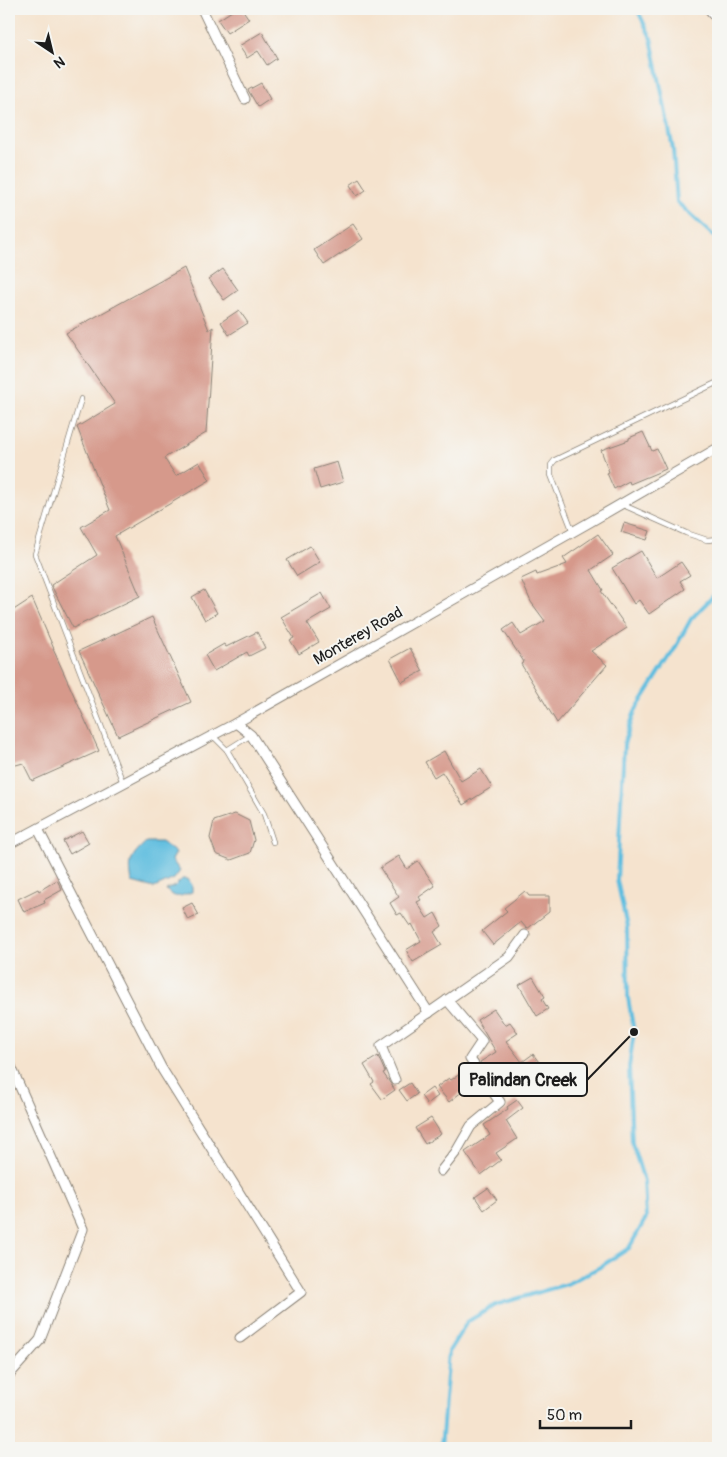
<svg xmlns="http://www.w3.org/2000/svg" width="727" height="1457" font-family="Pangolin,sans-serif">
  <style>
    .water { fill: #61bedf; stroke: #3e6d7e }
    .lines { fill: none; stroke-linecap: round; stroke-linejoin: round }
    .stream { stroke: #61bedf; stroke-width: 4 }
    .building { fill: #d6998b }
    .lane-casing { stroke: #888075; stroke-width: 6 }
    .street-casing { stroke: #888075; stroke-width: 11 }
    .lane { stroke: #fff; stroke-width: 4.5 }
    .street { stroke: #fff; stroke-width: 9 }
    .labels { text-anchor: middle; dominant-baseline: central; stroke-width: 4; stroke-linejoin: round; paint-order: stroke }
    .street-label { font-size: 16px; fill: #1c1c1c; stroke: #f6f6f2 }
    .leader { fill: none; stroke: #1c1c1c; stroke-width: 2 }
    .callout-dot { fill: #1c1c1c; stroke: #f6f6f2; stroke-width: 2 }
    .callout { fill: #f6f6f2; stroke: #1c1c1c; stroke-width: 2 }
    .callout-label { font-size: 18px; text-anchor: middle; font-weight: bold; fill: #1c1c1c }
  </style>
  <rect width="100%" height="100%" fill="#f6f6f2"/>
  <filter id="ink" filterUnits="userSpaceOnUse"><feTurbulence type="fractalNoise" baseFrequency=".02" numOctaves="2"/><feDisplacementMap in="SourceGraphic" scale="10" xChannelSelector="R" yChannelSelector="G"/><feConvolveMatrix kernelMatrix="1 2 1 2 8 2 1 2 1" color-interpolation-filters="sRGB"/></filter>
  <filter id="wash" filterUnits="userSpaceOnUse"><feTurbulence type="fractalNoise" baseFrequency=".0096" numOctaves="4" result="noise"/><feDisplacementMap in="SourceGraphic" scale="20" xChannelSelector="R" yChannelSelector="G"/><feGaussianBlur stdDeviation="1.12" result="paint"/><feColorMatrix in="noise" values="0 0 0 0 0 0 0 0 0 0 0 0 0 0 0 0 0 1.4 0 .05"/><feComposite in="paint" operator="in"/></filter>
  <g filter="url(#wash)">
    <rect width="100%" height="100%" fill="#f5e3ce"/>
    <g class="water">
      <path d="M146,842H162L176,853L172,860L180,871L174,879L154,888L132,882C128,860 131,856 146,842Z"/>
      <path d="M182,879H188L192,885V892C180,896 176,900 166,890L175,886Z"/>
    </g>
    <g class="lines">
      <g class="stream">
        <polyline points="637,9 651,38 673,149 677,202 718,240"/>
        <polyline points="441,1448 449,1351 467,1322 495,1305 567,1284 600,1267 629,1248 646,1218 644,1181 632,1143 629,1067 634,1032 628,998 627,927 617,880 624,744 635,711 674,650 691,619 718,591"/>
      </g>
    </g>
    <g id="blocks">
      <g class="building">
        <polygon points="235,9 242,9 249,19 227,33 218,20"/>
        <polygon points="262,32 277,58 267,65 258,51 247,58 239,46"/>
        <polygon points="261,83 270,99 258,107 248,90"/>
        <polygon points="359,179 366,190 357,196 350,185"/>
        <polygon points="353,224 363,239 324,265 314,250"/>
        <polygon points="184,268 209,330 213,327 206,433 164,458 176,476 199,462 210,480 115,536 140,596 73,628 51,585 97,555 81,527 110,510 77,427 115,404 66,333"/>
        <polygon points="223,269 238,290 224,300 209,279"/>
        <polygon points="239,310 248,323 229,335 221,322"/>
        <polygon points="643,432 652,451 657,449 666,469 630,484 629,481 614,489 607,473 609,472 601,450 629,440 629,438"/>
        <polygon points="337,462 343,482 320,489 314,469"/>
        <polygon points="624,523 650,531 647,540 621,532"/>
        <polygon points="598,534 613,555 591,570 603,590 601,591 627,628 591,651 607,665 557,723 521,664 524,662 503,630 513,623 521,635 545,621 531,602 521,579 536,572 537,575 567,564 563,558"/>
        <polygon points="310,546 320,562 297,576 287,560"/>
        <polygon points="641,551 657,578 681,562 690,575 680,581 685,589 649,614 639,600 634,604 612,568"/>
        <polygon points="204,590 217,613 205,620 192,597"/>
        <polygon points="322,593 331,609 307,623 319,642 299,654 290,640 294,638 281,617"/>
        <polygon points="32,598 54,649 53,649 99,751 32,781 23,763 9,767 9,613"/>
        <polygon points="152,617 191,702 118,736 79,651"/>
        <polygon points="257,632 265,648 249,656 247,652 214,671 205,655 224,644 226,647"/>
        <polygon points="410,648 423,671 402,682 390,659"/>
        <polygon points="444,751 461,781 481,769 492,787 463,805 442,772 434,777 425,762"/>
        <polygon points="235,814 249,821 254,840 250,853 231,860 216,854 210,838 214,821"/>
        <polygon points="82,831 89,843 70,854 63,841"/>
        <polygon points="399,856 407,869 418,861 435,886 419,897 421,900 417,902 427,918 435,913 442,926 434,932 442,945 413,962 406,950 421,941 412,924 410,926 401,913 397,915 390,903 399,897 380,868"/>
        <polygon points="57,880 62,890 44,900 45,903 24,912 18,899 38,889 39,891"/>
        <polygon points="525,891 529,896 549,896 549,912 527,929 521,922 493,945 482,931 507,911 504,908"/>
        <polygon points="192,903 199,915 188,920 182,908"/>
        <polygon points="533,977 545,997 542,999 548,1009 537,1016 519,985"/>
        <polygon points="494,1009 505,1025 510,1022 518,1033 506,1041 522,1062 533,1054 541,1065 516,1085 517,1087 504,1096 480,1062 496,1052 477,1020"/>
        <polygon points="378,1056 385,1072 383,1073 395,1090 382,1099 371,1084 374,1082 364,1065"/>
        <polygon points="469,1068 479,1083 464,1093 463,1091 449,1102 437,1087 449,1078 451,1080"/>
        <polygon points="410,1083 417,1094 407,1101 399,1090"/>
        <polygon points="432,1088 438,1096 427,1104 421,1096"/>
        <polygon points="517,1100 523,1108 506,1121 517,1139 496,1153 501,1160 481,1175 465,1152 490,1135 484,1125 508,1109 507,1107"/>
        <polygon points="431,1118 441,1134 425,1144 415,1128"/>
        <polygon points="488,1188 497,1200 484,1210 475,1197"/>
      </g>
    </g>
  </g>
  <g filter="url(#ink)">
    <use href="#blocks" fill-opacity="0" stroke="#888075" stroke-width="1"/>
    <g class="lines">
      <defs>
        <g id="lane">
          <polyline points="81,399 35,554 123,783"/>
          <polyline points="621,504 686,533 707,540 718,539"/>
          <polyline points="573,532 551,475 551,465 555,460 718,382"/>
          <polyline points="212,735 227,750 264,814 273,842"/>
          <polyline points="227,750 251,735"/>
        </g>
        <g id="street">
          <polyline points="202,9 245,99"/>
          <polyline points="709,9 718,20"/>
          <polyline points="236,723 251,735 429,1013"/>
          <polyline points="38,829 162,1069 301,1292 240,1338"/>
          <polyline points="9,844 236,723 590,522 718,448"/>
          <polyline points="9,1062 83,1229 40,1340 9,1375"/>
          <polyline points="395,1080 381,1046 509,957 525,935"/>
          <polyline points="441,1171 456,1152 471,1126 500,1102 470,1059 482,1041 447,1000"/>
        </g>
      </defs>
      <use href="#lane" class="lane-casing"/>
      <use href="#street" class="street-casing"/>
      <use href="#lane" class="lane"/>
      <use href="#street" class="street"/>
    </g>
  </g>
  <g class="labels">
    <g class="street-label">
      <text transform="translate(358 636) rotate(-30)">Monterey Road</text>
    </g>
  </g>
  <path class="leader" d="M634 1032L587 1080"/>
  <circle class="callout-dot" cx="634" cy="1032" r="5"/>
  <rect class="callout" x="459" y="1063" width="128" height="33" rx="5"/>
  <g class="callout-label">
    <text x="523" y="1086">Palindan Creek</text>
  </g>
  <rect width="727" height="1457" fill="none" stroke="#f6f6f2" stroke-width="30"/>
  <g transform="translate(52 52) rotate(145)" stroke="#f6f6f2" stroke-width="4" paint-order="stroke">
  <path d="M0-4L9 19L0 12L-9 19Z" fill="#1c1c1c"/>
  <text y="-8" font-size="14" font-weight="bold" text-anchor="middle" fill="#1c1c1c">N</text>
  </g>
  <path d="M540 1420v8h91v-8" fill="none" stroke="#1c1c1c" stroke-width="2.5"/>
  <text x="547" y="1420" font-size="15" fill="#1c1c1c" stroke="#f6f6f2" stroke-width="4" paint-order="stroke">50 m</text>
</svg>
